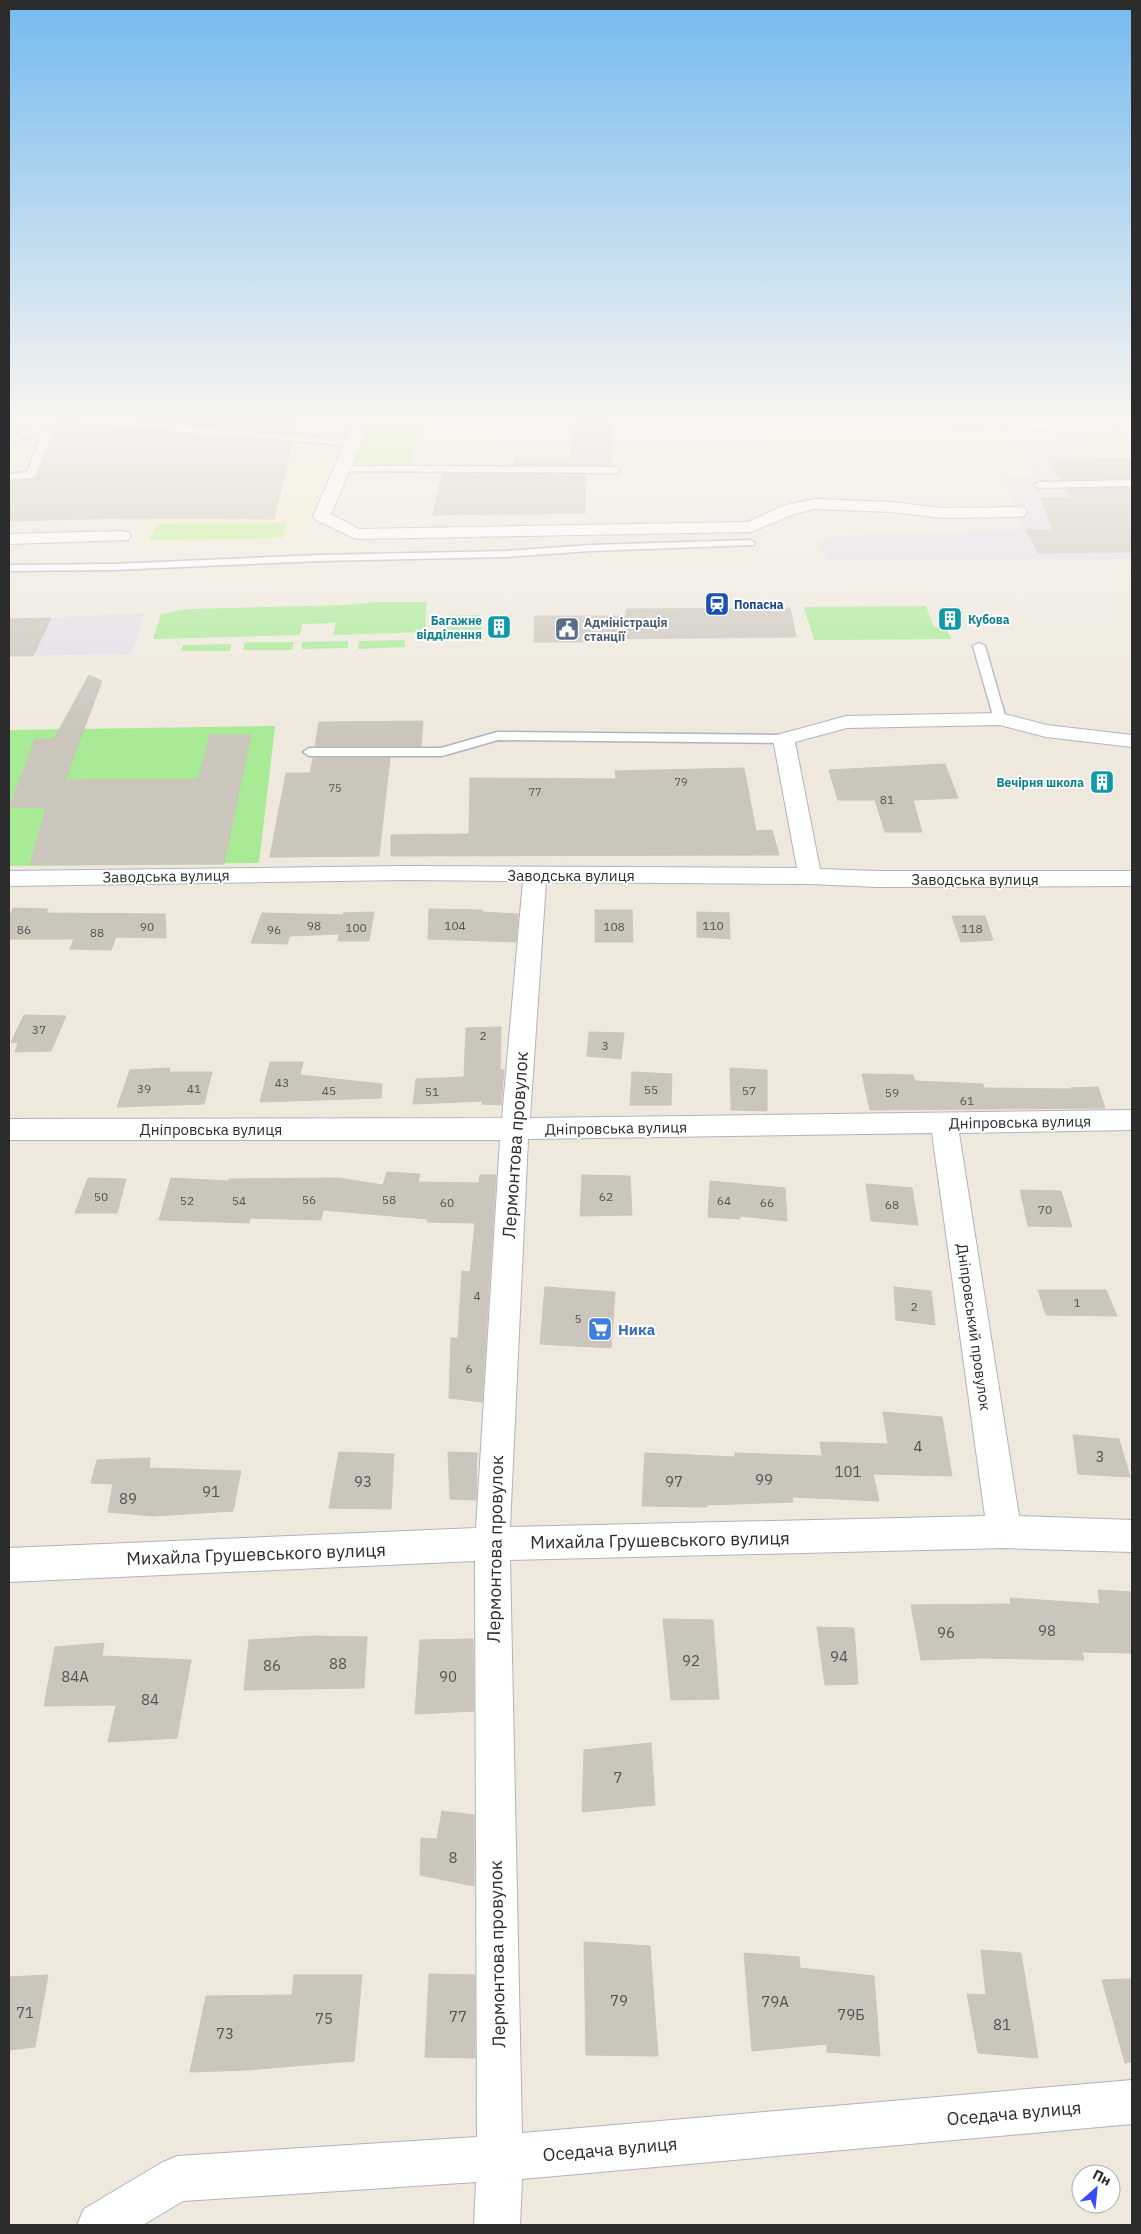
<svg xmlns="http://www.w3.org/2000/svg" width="1141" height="2234" font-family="'IBM Plex Sans',sans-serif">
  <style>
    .industrial { fill: #e2dee7 }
    .education { fill: #f2eacb }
    .green { fill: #a8ea95 }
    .pitch { fill: #bdf28f }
    .building { fill: #cac6bc; stroke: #cbc6b6 }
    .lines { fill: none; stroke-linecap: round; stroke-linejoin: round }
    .lane-casing { stroke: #b1b2c1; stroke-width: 3 }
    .street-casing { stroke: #b1b2c1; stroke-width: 2 }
    .secondary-casing { stroke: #b1b2c1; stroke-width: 2 }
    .lane { fill: #fff; fill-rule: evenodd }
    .street { fill: #fff; fill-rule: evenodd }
    .secondary { fill: #fff; fill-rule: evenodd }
    .labels { text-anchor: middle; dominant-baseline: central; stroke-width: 4; stroke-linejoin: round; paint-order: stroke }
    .far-number-label { font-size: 11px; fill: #545250 }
    .far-transit-label { font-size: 12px; font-weight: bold; fill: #164399; stroke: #fff; text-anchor: start }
    .far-culture-label { font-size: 12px; font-weight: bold; fill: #0d838f; stroke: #fff; text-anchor: end }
    .far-service-label { font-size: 12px; font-weight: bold; fill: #4e5e75; stroke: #fff; text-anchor: start }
    .number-label { font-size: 12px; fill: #545250 }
    .street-label { font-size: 15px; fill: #2c2c2c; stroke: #fff }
    .shop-label { font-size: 15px; font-weight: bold; fill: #366cbe; stroke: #fff; text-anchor: start }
    .near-number-label { font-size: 15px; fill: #545250 }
    .near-street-label { font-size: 18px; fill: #2c2c2c; stroke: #fff }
  </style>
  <rect width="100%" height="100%" fill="#efe9dd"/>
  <g class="industrial">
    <polygon points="1026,457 1132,459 1132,559 894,561 827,560 818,543 836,536 1024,529 1004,478 1038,477"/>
    <polygon points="145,613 132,654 10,656 26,619"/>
  </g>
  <polygon class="education" points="338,454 304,540 137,544 175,455"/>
  <g class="green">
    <polygon points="375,602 427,602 425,632 333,635 336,623 302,624 300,635 153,639 161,614 187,609 348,605"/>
    <polygon points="926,606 934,627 944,627 952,639 814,640 804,607"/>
    <polygon points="481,615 482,636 444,636 443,616"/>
    <polygon points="405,640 405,647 358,649 359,641"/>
    <polygon points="348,641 348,648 302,649 302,642"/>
    <polygon points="245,642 294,642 292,650 243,650"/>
    <polygon points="231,644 230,651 181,651 183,645"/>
    <polygon points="275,726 259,863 9,866 9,730"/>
  </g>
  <g class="pitch">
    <polygon points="368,420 422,420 409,465 353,463"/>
    <polygon points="286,523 283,538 149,540 156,524"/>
  </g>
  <g class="building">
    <polygon points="55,420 69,420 76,425 292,443 274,519 126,518 9,521 9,482 31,480 38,476 53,438 51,434"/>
    <polygon points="132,420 298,420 294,433"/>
    <polygon points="576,420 612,420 612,465 514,465 514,458 570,458"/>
    <polygon points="1047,457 1132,459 1132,478 1061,480"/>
    <polygon points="442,474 586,475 585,513 433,515"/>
    <polygon points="1132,488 1132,552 1038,553 1026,529 1053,531 1041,498 1072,498 1067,489"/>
    <polygon points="790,608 796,637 600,639 601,642 534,642 535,616 626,616 626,609"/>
    <polygon points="51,618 33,656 9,656 9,619"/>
    <polygon points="89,675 102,681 65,780 198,779 210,735 251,735 224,864 30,865 46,808 10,807 35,739 54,739"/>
    <polygon points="423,721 421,746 315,746 319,722"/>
    <polygon points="313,758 390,758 379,856 270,857 286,773 310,773"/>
    <polygon points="945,764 958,798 913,800 922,832 885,832 875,800 838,800 829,770"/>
    <polygon points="744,768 756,831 772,830 779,855 391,856 391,835 469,834 470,778 616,779 615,771"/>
    <polygon points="13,908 48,909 46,913 165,914 166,938 116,937 111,950 70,949 74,939 9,939 9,918"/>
    <polygon points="429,909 482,910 482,912 518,914 516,942 428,939"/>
    <polygon points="595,910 632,910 633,942 595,942"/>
    <polygon points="374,912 369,941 338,941 339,934 290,936 287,944 251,943 262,913 343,915 343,913"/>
    <polygon points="697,912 729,913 730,939 697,937"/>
    <polygon points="952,916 985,916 993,940 961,942"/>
    <polygon points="24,1015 66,1016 51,1051 15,1052 18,1043 11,1042"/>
    <polygon points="501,1027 500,1069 504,1070 501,1105 482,1104 482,1101 413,1104 416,1079 464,1077 466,1028"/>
    <polygon points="589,1032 624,1033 621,1059 587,1056"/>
    <polygon points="270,1062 303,1062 300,1075 382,1084 381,1098 260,1102"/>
    <polygon points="170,1068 169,1072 212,1072 204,1104 117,1107 130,1070"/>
    <polygon points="730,1068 767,1070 767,1111 731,1110"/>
    <polygon points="632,1072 672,1074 671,1105 630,1105"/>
    <polygon points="862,1074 913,1075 915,1081 983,1084 984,1088 1071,1089 1070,1088 1098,1087 1105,1108 870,1110"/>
    <polygon points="387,1172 420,1174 418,1182 479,1183 480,1175 496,1175 482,1402 449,1398 451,1338 458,1338 462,1271 470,1272 475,1223 427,1222 427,1219 323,1210 321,1220 250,1218 249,1223 159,1220 171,1178 229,1181 229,1179 338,1178 383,1185"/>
    <polygon points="582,1175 630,1176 632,1215 580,1216"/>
    <polygon points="88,1178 126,1179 117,1213 75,1213"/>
    <polygon points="710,1181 785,1188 787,1221 740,1216 740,1219 708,1217"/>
    <polygon points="866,1184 912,1188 918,1225 871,1221"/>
    <polygon points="1020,1190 1061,1191 1072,1227 1028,1226"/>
    <polygon points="545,1287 615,1292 611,1348 540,1344"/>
    <polygon points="894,1287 931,1291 935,1325 896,1320"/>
    <polygon points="1038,1290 1106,1290 1117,1316 1046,1315"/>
    <polygon points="883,1412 942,1417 952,1476 873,1474 879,1501 792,1497 793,1502 706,1505 707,1507 642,1506 645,1453 735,1457 735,1453 822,1456 820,1442 888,1444"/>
    <polygon points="1073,1435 1119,1439 1130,1477 1078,1474"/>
    <polygon points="339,1452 394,1454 391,1509 329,1508"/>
    <polygon points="448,1452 477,1453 476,1500 450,1499"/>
    <polygon points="150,1458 149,1468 241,1471 233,1511 153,1516 108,1512 113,1484 91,1483 97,1460"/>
    <polygon points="1098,1590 1132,1592 1132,1653 1082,1652 1084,1660 981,1658 921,1660 911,1605 1011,1604 1010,1598 1100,1604"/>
    <polygon points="663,1619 713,1620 719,1699 671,1700"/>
    <polygon points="817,1627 854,1628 858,1684 825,1685"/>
    <polygon points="313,1636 367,1637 364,1688 244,1690 249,1640"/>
    <polygon points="473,1639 474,1711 415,1714 420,1640"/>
    <polygon points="104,1643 102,1656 191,1660 177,1738 108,1742 116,1705 44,1706 55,1647"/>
    <polygon points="651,1743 655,1805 582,1812 584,1750"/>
    <polygon points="442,1811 474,1815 474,1886 420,1875 421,1838 437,1839"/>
    <polygon points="584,1942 650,1946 658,2056 586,2055"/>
    <polygon points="981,1950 1021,1953 1038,2058 978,2053 967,1994 986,1995"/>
    <polygon points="744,1953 799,1957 800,1968 874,1976 880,2056 827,2052 827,2044 752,2051"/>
    <polygon points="429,1974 475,1975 475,2058 425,2057"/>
    <polygon points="48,1975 35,2047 9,2050 9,1977"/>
    <polygon points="294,1975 362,1975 354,2061 247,2070 190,2072 206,1996 292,1995"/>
    <polygon points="1132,1979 1132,2062 1125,2063 1102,1980"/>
  </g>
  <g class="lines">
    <defs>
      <g id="lane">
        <polygon points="32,420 42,420 43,427 51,437 36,475 31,478 9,480 9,474 27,472 41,437 37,432 9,444 9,438 33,427"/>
        <polygon points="71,420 109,420 353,440 358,443 353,446 76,423"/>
        <polygon points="342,466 615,467 620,470 615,473 339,471 339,467"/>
        <polygon points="1132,480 1132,486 1039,488 1034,485 1039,482"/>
        <polygon points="750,540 755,543 754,545 591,551 506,557 319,561 114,570 9,571 9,565 114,564 319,555 506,551 591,545"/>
        <polygon points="979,643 985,646 1006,719 1004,722 1000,723 994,719 973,646"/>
        <polygon points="497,732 784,735 790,739 784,743 498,740 442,756 309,756 303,752 309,748 441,748"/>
      </g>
      <g id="street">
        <polygon points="355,420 371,420 331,514 359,529 748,522 782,506 814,499 891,502 943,508 1018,507 1024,508 1027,512 1024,516 1018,517 943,518 891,512 814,509 794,514 751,532 356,539 316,520 313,516"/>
        <polygon points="122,531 128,532 131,536 128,540 9,544 9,534"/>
        <path d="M1000,713L1047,725L1132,735V747L1046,737L1000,725L847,728L795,742L820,869L878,871H1132V886L878,887L810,884L546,882L530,1118L1132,1110V1130L959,1133L1019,1516L1132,1520V1552L1004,1548L510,1560L522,2133L1132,2080V2124L522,2179L520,2225H474L476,2182L183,2201L143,2225H77L84,2209L161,2163L177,2156L477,2137L475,1561L9,1582V1548L476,1528L500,1140H9V1119L502,1118L523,881L405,880L9,886V871L405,866L797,868L773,739L777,735L846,716ZM932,1133L985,1516L510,1527L528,1139Z"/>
      </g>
      <polygon id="secondary" points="943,420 1029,420 1132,426 1132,436 951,425 945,423"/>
    </defs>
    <use href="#lane" class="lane-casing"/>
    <use href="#street" class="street-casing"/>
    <use href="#secondary" class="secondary-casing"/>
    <use href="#lane" class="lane"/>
    <use href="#street" class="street"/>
    <use href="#secondary" class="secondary"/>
  </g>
  <linearGradient id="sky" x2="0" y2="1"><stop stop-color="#74baef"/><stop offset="0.57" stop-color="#f8f5f0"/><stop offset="1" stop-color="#f8f5f0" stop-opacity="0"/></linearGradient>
  <rect width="1141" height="733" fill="url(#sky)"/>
  <defs>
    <symbol id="station-square" viewBox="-11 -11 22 22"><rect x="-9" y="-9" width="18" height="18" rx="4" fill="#1a4fb4" stroke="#fff"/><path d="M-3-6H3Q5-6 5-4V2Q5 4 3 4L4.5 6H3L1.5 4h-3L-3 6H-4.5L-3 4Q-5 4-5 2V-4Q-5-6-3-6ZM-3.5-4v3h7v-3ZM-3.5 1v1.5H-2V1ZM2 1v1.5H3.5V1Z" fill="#fff"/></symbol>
    <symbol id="building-square" viewBox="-11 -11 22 22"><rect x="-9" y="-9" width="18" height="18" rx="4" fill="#0f9aa8" stroke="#fff"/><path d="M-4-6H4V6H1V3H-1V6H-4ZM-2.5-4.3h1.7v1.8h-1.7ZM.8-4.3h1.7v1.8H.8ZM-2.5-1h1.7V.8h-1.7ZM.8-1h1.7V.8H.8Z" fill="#fff"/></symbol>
    <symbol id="civic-square" viewBox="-11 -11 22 22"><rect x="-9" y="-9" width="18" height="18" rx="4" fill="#5c6f8a" stroke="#fff"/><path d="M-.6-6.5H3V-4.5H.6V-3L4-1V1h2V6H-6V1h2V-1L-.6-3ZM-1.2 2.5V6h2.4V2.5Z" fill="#fff"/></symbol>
    <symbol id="supermarket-square" viewBox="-11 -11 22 22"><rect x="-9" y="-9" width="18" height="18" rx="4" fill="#3f7fe0" stroke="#fff"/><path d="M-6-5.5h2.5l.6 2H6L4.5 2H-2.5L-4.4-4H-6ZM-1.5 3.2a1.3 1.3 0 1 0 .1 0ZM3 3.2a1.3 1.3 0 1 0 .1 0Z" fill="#fff"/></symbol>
  </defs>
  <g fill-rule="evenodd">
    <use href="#station-square" x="703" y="590" width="28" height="28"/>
    <use href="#building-square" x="936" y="605" width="28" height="28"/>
    <use href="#building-square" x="485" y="613" width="28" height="28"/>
    <use href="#civic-square" x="553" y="615" width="28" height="28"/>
    <use href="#building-square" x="1088" y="768" width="28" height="28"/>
    <use href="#supermarket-square" x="586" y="1315" width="28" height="28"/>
  </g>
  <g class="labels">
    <g class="far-number-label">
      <text x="681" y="782">79</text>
      <text x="335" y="788">75</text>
      <text x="535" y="792">77</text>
    </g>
    <g class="far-transit-label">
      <text x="734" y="604">Попасна</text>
    </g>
    <g class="far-culture-label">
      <text x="968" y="619" text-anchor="start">Кубова</text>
      <text x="482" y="620">Багажне<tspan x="482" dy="14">відділення</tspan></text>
      <text x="1084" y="782">Вечірня школа</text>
    </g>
    <g class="far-service-label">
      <text x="584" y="622">Адміністрація<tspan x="584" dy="14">станції</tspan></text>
    </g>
    <g class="number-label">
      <text x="887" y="799">81</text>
      <text x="314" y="925">98</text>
      <text x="455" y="925">104</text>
      <text x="713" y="925">110</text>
      <text x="147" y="926">90</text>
      <text x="614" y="926">108</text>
      <text x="356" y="927">100</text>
      <text x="972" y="928">118</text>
      <text x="24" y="929">86</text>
      <text x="274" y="929">96</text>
      <text x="97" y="932">88</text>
      <text x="39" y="1029">37</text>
      <text x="483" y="1035">2</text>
      <text x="605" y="1045">3</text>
      <text x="282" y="1082">43</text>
      <text x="144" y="1088">39</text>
      <text x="194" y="1088">41</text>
      <text x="651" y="1089">55</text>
      <text x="329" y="1090">45</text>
      <text x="749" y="1090">57</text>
      <text x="432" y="1091">51</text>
      <text x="892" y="1092">59</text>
      <text x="967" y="1100">61</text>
      <text x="101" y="1196">50</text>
      <text x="606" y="1196">62</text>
      <text x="309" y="1199">56</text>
      <text x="389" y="1199">58</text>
      <text x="187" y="1200">52</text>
      <text x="239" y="1200">54</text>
      <text x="724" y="1200">64</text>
      <text x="447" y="1202">60</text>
      <text x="767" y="1202">66</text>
      <text x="892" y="1204">68</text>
      <text x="1045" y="1209">70</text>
      <text x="477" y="1295">4</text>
      <text x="1077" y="1302">1</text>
      <text x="914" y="1306">2</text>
      <text x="578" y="1318">5</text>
      <text x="469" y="1368">6</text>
    </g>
    <g class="street-label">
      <text x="571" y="875">Заводська вулиця</text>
      <text transform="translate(166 876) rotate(-1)">Заводська вулиця</text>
      <text x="975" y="879">Заводська вулиця</text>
      <text transform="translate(1020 1122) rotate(-1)">Дніпровська вулиця</text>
      <text transform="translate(616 1128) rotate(-1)">Дніпровська вулиця</text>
      <text x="211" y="1129">Дніпровська вулиця</text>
      <text transform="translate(974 1327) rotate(82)">Дніпровський провулок</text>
    </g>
    <g class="shop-label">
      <text x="618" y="1329">Ника</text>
    </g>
    <g class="near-number-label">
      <text x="918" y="1446">4</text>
      <text x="1100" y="1456">3</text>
      <text x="848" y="1471">101</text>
      <text x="764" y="1479">99</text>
      <text x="363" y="1481">93</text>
      <text x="674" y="1481">97</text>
      <text x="211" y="1491">91</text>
      <text x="128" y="1498">89</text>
      <text x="1047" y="1630">98</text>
      <text x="946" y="1632">96</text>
      <text x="839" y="1656">94</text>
      <text x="691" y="1660">92</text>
      <text x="338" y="1663">88</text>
      <text x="272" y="1665">86</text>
      <text x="75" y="1676">84А</text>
      <text x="448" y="1676">90</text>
      <text x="150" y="1699">84</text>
      <text x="618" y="1777">7</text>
      <text x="453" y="1857">8</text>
      <text x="619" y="2000">79</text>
      <text x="775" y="2001">79А</text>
      <text x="25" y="2012">71</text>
      <text x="851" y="2014">79Б</text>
      <text x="458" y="2016">77</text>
      <text x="324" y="2018">75</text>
      <text x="1002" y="2024">81</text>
      <text x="225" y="2033">73</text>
    </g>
    <g class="near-street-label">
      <text transform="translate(515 1145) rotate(-86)">Лермонтова провулок</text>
      <text transform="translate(660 1540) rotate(-1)">Михайла Грушевського вулиця</text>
      <text transform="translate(495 1549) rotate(-89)">Лермонтова провулок</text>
      <text transform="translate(256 1554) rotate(-2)">Михайла Грушевського вулиця</text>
      <text transform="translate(497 1954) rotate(-91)">Лермонтова провулок</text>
      <text transform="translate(1014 2113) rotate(-5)">Оседача вулиця</text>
      <text transform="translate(610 2149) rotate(-5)">Оседача вулиця</text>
    </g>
  </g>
  <rect width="1141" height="2234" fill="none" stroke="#2c2c2c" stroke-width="20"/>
  <g transform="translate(1096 2189) rotate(27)"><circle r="24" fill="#ffffff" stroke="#ababab"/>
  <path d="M0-4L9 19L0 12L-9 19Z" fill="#3a48ff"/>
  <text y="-8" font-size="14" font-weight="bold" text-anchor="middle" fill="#2c2c2c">Пн</text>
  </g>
</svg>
